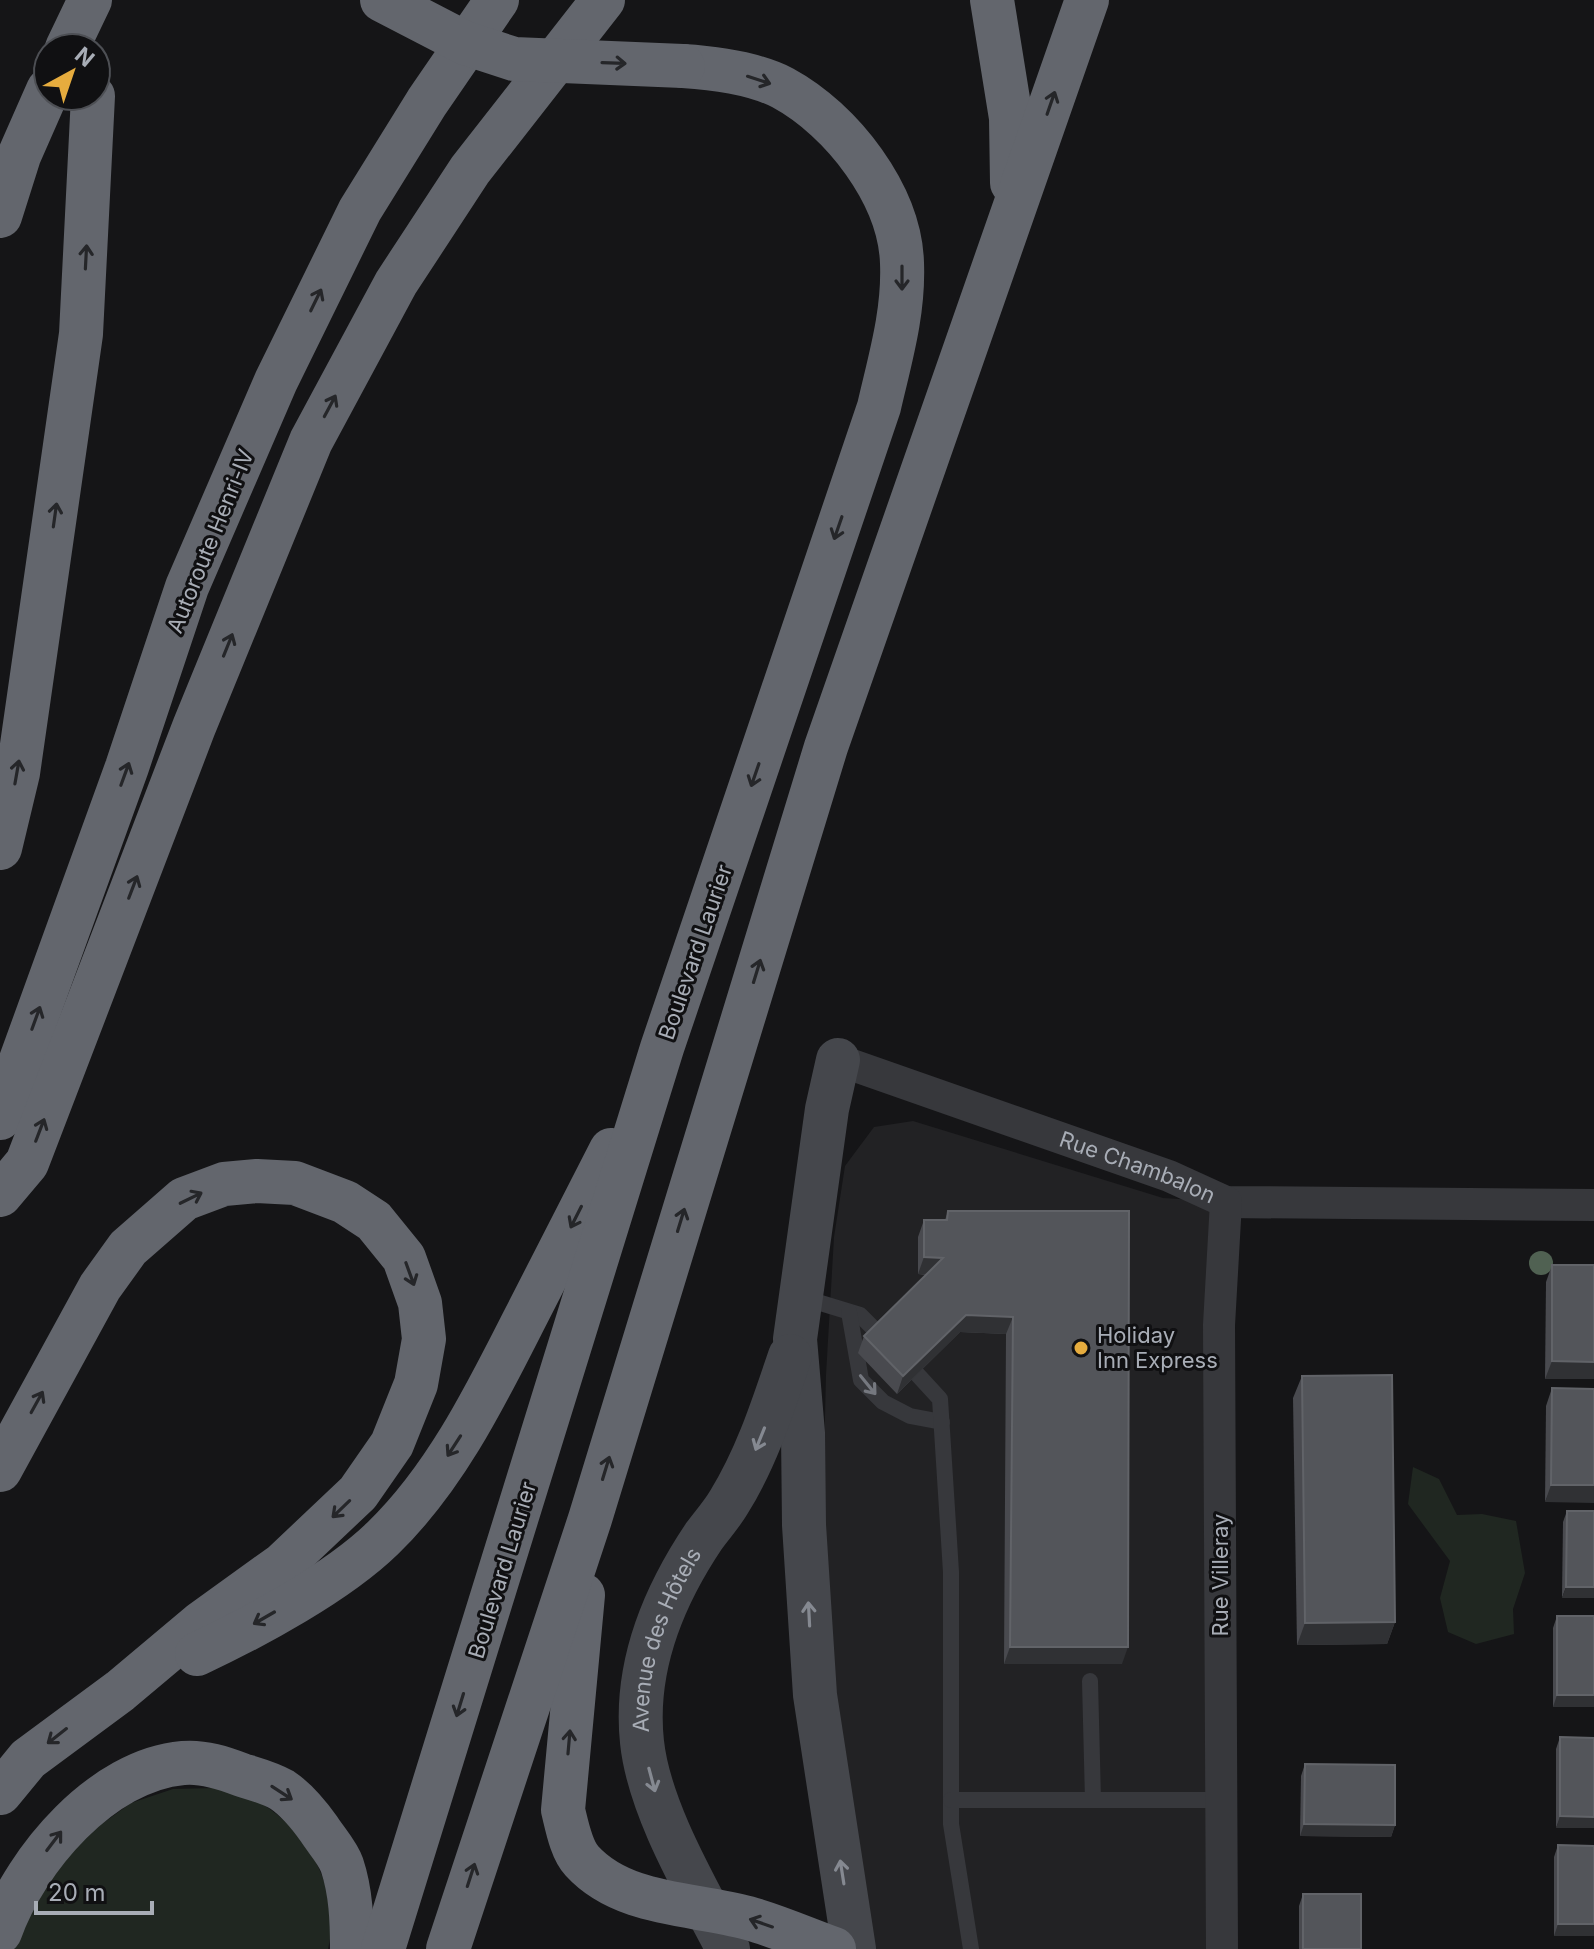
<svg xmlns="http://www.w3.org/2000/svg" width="1594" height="1949" font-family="Inter,sans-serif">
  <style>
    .built { fill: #222224 }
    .green { fill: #202721 }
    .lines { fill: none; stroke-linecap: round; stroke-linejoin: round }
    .lane { stroke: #37383c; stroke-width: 16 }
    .street { stroke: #37383c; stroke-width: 32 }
    .secondary { stroke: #45474c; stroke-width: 44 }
    .highway { stroke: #63666d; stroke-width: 44 }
    .highway-bridge { stroke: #63666d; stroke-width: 44 }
    .tree { fill: #506152 }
    .wall { fill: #494a4f }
    .shaded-wall { fill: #303134 }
    .building { fill: #53555a; stroke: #616368; stroke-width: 2 }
    .oneway { stroke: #252629 }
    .oneway2 { stroke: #75787f }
    .oneway3 { stroke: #858991 }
    .poi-dot { fill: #e6ac3e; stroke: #101012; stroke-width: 3 }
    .labels { text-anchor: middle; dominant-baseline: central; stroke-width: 6; stroke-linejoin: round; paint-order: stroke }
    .street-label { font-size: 22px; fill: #a8adb6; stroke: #101012 }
    .poi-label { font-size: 22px; fill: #a8adb6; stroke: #101012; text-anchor: start }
  </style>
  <rect width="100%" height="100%" fill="#151517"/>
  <polygon class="built" points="913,1121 1163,1198 1226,1202 1222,1949 874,1949 838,1730 823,1500 826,1375 834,1237 845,1166 874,1127"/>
  <g class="green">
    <polygon points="1413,1467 1439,1479 1457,1515 1482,1514 1516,1521 1525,1573 1513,1609 1514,1634 1476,1644 1448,1632 1440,1598 1450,1561 1408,1504"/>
    <path d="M215,1788C227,1791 241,1793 251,1798C305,1824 343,1890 328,1949H12L55,1868L99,1826L131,1803L173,1789Z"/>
  </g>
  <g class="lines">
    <g class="lane">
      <polyline points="801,1297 860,1315 878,1333"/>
      <polyline points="849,1312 861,1380 883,1402 910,1416 942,1422"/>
      <polyline points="917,1374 940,1399 951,1572 951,1824 971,1949"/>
      <polyline points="1090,1681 1093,1800"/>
      <polyline points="951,1800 1221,1800"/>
    </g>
    <g class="street">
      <path id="s1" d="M838,1060L1169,1176L1226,1202L1594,1205"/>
      <polyline points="1222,1949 1219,1325 1226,1202"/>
    </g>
    <g class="secondary">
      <polyline points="838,1060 827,1109 795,1339 803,1433 804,1525 815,1695 854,1949"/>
      <path id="s2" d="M728,1949C697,1889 649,1809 642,1742C634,1667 663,1597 704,1536C712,1525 722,1514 729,1502C757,1457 773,1406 790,1356"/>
    </g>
    <g class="highway">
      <polyline points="992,0 1011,118 1012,183"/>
      <polyline points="0,216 19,156 48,90"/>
      <polyline points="0,848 18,773 81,334 93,96"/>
      <polyline points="0,1118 127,767 187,587 276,381 360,210 427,102 497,0"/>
      <polyline points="0,1195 27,1163 194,727 311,441 396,283 470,170 603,0"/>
      <polyline points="0,1470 100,1287 128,1248 184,1199 224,1184 257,1181 295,1183 345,1202 374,1221 404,1258 420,1303 424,1339 416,1384 392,1444 358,1493 283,1564 201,1623 120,1691 28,1759 0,1793"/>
      <path d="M583,1595L563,1810C567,1826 571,1849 582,1861C623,1906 693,1903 748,1918C777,1926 806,1939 834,1949"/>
      <path d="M197,1654C255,1627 338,1582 383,1538C444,1479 484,1399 522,1324C552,1266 581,1208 611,1150"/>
      <path d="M0,1932C26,1859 102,1770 183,1763C203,1761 224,1768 242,1775C255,1779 270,1783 282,1790C297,1800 309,1815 319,1829C326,1840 338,1853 342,1865C351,1892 352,1921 352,1949"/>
      <path d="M383,1949L662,1048L879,407C890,359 904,313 902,263C900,195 842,120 783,88C754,73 715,68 683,66"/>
      <polyline points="448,1949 590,1519 826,747 1087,0"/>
    </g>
    <g class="highway-bridge">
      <polyline points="382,0 465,43 514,59 683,66"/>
      <polyline points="67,48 90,0"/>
    </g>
  </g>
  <circle class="tree" cx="1541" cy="1263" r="12"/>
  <g class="wall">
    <polygon points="948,1211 1129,1211 1122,1664 1004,1664 1006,1334 960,1332 897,1394 858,1353 864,1336 926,1275 918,1274 918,1237 924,1220 945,1220"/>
    <polygon points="1552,1265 1594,1265 1594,1379 1545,1379 1546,1282"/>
    <polygon points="1302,1376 1395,1622 1387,1644 1297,1645 1293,1398"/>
    <polygon points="1552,1388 1594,1389 1545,1502 1546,1406"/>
    <polygon points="1567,1511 1594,1511 1562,1598 1563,1522"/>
    <polygon points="1557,1616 1594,1616 1594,1707 1553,1707 1553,1628"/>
    <polygon points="1560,1737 1594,1738 1556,1828 1556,1749"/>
    <polygon points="1305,1764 1395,1825 1391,1837 1300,1836 1301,1776"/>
    <polygon points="1558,1845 1594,1846 1594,1936 1554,1936 1554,1857"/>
    <polygon points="1303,1894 1361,1949 1299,1949 1299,1906"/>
  </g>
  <g class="shaded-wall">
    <polygon points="924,1257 943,1258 936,1275 918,1274"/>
    <polygon points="966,1315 1013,1317 1006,1334 960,1332 897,1394 903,1376"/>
    <polygon points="1552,1361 1594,1362 1594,1379 1545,1379"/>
    <polygon points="1551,1485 1594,1485 1594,1503 1545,1502"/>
    <polygon points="1566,1587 1594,1587 1594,1598 1562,1598"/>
    <polygon points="1395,1622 1387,1644 1297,1645 1305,1623"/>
    <polygon points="1010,1647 1128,1647 1122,1664 1004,1664"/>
    <polygon points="1557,1695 1594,1695 1594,1707 1553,1707"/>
    <polygon points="1560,1816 1594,1817 1594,1828 1556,1828"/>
    <polygon points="1304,1824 1395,1825 1391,1837 1300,1836"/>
    <polygon points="1558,1924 1594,1924 1594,1936 1554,1936"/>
  </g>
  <g class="building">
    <polygon points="948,1211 1129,1211 1128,1647 1010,1647 1013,1317 966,1315 903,1376 864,1336 943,1258 924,1257 924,1220 947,1220"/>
    <polygon points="1552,1265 1594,1265 1594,1362 1552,1361"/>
    <polygon points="1392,1375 1395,1622 1305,1623 1302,1376"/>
    <polygon points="1552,1388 1594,1389 1594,1485 1551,1485"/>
    <polygon points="1567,1511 1594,1511 1594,1587 1566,1587"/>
    <rect x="1557" y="1616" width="37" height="79"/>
    <polygon points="1560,1737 1594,1738 1594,1817 1560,1816"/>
    <polygon points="1305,1764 1395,1765 1395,1825 1304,1824"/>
    <polygon points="1558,1845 1594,1846 1594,1924 1558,1924"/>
    <rect x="1303" y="1894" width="58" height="55"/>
  </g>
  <defs><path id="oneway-shaft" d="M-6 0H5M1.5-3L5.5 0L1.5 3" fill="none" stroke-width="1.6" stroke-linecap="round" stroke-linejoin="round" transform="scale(2)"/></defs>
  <g class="oneway">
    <use href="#oneway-shaft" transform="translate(614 63) rotate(2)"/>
    <use href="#oneway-shaft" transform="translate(759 80) rotate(18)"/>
    <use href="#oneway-shaft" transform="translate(1051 103) rotate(-71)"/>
    <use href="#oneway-shaft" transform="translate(86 257) rotate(-87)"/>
    <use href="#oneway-shaft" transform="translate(902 278) rotate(90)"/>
    <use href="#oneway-shaft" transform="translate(316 300) rotate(-64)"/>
    <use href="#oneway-shaft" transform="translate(330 406) rotate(-62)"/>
    <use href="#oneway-shaft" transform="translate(55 515) rotate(-82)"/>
    <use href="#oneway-shaft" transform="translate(838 528) rotate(109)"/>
    <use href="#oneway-shaft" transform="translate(228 645) rotate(-68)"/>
    <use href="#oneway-shaft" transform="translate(17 772) rotate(-80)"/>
    <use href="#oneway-shaft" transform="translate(125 774) rotate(-70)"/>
    <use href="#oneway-shaft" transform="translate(755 775) rotate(109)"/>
    <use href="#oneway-shaft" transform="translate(133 887) rotate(-69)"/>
    <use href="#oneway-shaft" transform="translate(757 971) rotate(-73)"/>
    <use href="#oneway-shaft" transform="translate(36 1018) rotate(-70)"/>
    <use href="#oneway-shaft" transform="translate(40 1130) rotate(-69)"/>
    <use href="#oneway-shaft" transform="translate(191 1198) rotate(-26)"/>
    <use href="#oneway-shaft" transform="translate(576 1217) rotate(117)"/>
    <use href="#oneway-shaft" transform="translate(681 1220) rotate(-73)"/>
    <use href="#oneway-shaft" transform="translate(410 1274) rotate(70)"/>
    <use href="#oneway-shaft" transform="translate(37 1402) rotate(-61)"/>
    <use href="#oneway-shaft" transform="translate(454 1446) rotate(123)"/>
    <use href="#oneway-shaft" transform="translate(606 1468) rotate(-73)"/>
    <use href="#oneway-shaft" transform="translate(341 1509) rotate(136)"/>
    <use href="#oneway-shaft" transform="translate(264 1618) rotate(150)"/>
    <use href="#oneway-shaft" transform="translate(460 1705) rotate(107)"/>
    <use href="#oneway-shaft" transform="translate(57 1736) rotate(142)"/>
    <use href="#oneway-shaft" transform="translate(569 1742) rotate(-85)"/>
    <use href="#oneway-shaft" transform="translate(282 1793) rotate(33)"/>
    <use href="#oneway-shaft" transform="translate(54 1841) rotate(-53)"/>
    <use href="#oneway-shaft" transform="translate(471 1875) rotate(-72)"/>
    <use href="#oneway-shaft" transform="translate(761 1923) rotate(-161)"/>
  </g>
  <use class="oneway2" href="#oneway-shaft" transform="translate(868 1385) rotate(51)"/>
  <g class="oneway3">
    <use href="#oneway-shaft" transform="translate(760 1439) rotate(112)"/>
    <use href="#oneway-shaft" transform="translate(809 1614) rotate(-93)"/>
    <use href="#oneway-shaft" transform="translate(652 1780) rotate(75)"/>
    <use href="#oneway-shaft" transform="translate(842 1872) rotate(-99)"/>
  </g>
  <circle class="poi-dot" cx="1081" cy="1348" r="8"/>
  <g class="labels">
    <g class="street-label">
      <text transform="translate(210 541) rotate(-68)">Autoroute Henri-IV</text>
      <text transform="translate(695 952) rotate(-71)">Boulevard Laurier</text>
      <text stroke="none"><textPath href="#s1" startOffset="318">Rue Chambalon</textPath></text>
      <text transform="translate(502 1570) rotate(-73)">Boulevard Laurier</text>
      <text transform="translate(1220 1575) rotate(-90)">Rue Villeray</text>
      <text stroke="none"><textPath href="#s2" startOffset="332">Avenue des Hôtels</textPath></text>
    </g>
    <g class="poi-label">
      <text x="1097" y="1335">Holiday<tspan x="1097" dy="25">Inn Express</tspan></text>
    </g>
  </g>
  <g transform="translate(72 72) rotate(40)"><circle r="38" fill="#101012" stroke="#4d4f54" stroke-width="2"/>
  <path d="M0-6L14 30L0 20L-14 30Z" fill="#e6ac3e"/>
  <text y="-12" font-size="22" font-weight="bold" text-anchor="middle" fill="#a8adb6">N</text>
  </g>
  <path d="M36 1901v12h116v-12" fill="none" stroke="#a8adb6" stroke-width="4"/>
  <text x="48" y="1901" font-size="24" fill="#a8adb6" stroke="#101012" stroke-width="6" paint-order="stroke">20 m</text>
</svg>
